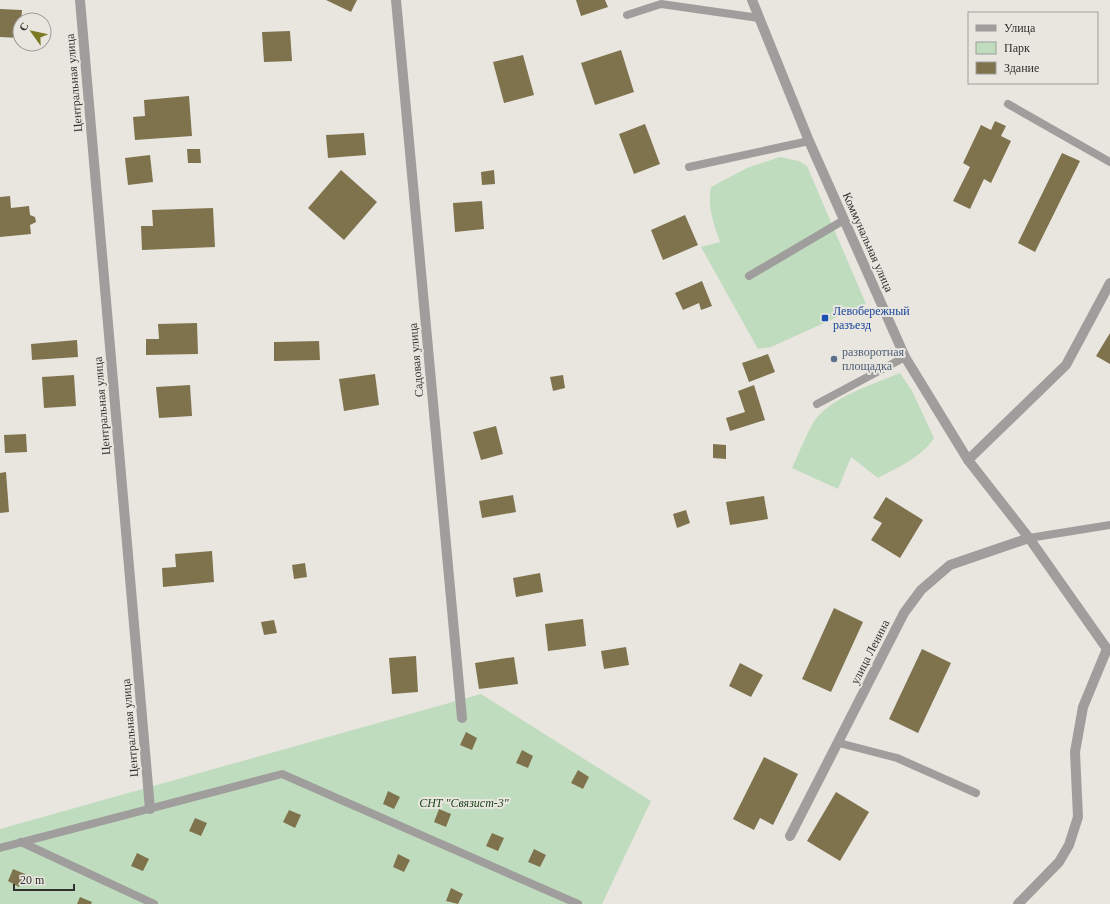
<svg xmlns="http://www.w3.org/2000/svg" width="1110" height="904" font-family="'Times New Roman',serif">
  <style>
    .green { fill: #c0dcbe }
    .building { fill: #7f734e }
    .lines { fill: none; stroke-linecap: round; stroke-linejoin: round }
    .lane { stroke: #a09e9c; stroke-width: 8 }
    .street { stroke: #a09e9c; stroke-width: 10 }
    .transit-dot { fill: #1a4fb4; stroke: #e9e6e0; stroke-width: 1.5 }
    .service-dot { fill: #5c6f8a; stroke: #e9e6e0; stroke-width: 1.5 }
    .labels { text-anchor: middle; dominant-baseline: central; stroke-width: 4; stroke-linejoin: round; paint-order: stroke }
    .street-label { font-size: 12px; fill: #31302e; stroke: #e9e6e0 }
    .transit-label { font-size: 12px; fill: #164399; stroke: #e9e6e0; text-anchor: start }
    .service-label { font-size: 12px; fill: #4e5e75; stroke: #e9e6e0; text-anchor: start }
    .park-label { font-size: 12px; font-style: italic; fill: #1d481c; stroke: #e9e6e0 }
  </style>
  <rect width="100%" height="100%" fill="#e9e6e0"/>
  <g class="green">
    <path d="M780,157L799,161L807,166L866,304L771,347L758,349L701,247L720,242C714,225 707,206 711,187L747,168Z"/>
    <path d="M900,373L912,391L934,438C922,457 897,468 878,478L851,457L838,489L792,468C799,453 805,437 813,423C828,398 874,384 900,373Z"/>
    <polygon points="481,694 651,801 602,904 0,904 0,829"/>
  </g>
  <g class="building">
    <polygon points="326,0 357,0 351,12"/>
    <polygon points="576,0 605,0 608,7 581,16"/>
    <polygon points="0,9 22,10 20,38 0,37"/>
    <polygon points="290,31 292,61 264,62 262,32"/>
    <polygon points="621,50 634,92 595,105 581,63"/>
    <polygon points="523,55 534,95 504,103 493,62"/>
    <polygon points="189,96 192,136 135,140 133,117 145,116 144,100"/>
    <polygon points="995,121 1006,126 1001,136 1011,141 991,183 984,179 970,209 953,201 970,167 963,163 981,125 991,130"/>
    <polygon points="645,124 660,164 634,174 619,134"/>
    <polygon points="364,133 366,155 328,158 326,135"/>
    <polygon points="187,149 200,149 201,163 188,163"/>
    <polygon points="1062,153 1080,161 1035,252 1018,243"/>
    <polygon points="150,155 153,182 128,185 125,158"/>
    <polygon points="341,170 377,202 344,240 308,208"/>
    <polygon points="494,170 495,184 482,185 481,172"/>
    <polygon points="10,196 11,208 29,206 30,215 35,217 36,222 30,225 31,234 0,237 0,197"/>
    <polygon points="482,201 484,229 455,232 453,203"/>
    <polygon points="213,208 215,247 142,250 141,226 153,226 152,210"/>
    <polygon points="685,215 698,245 663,260 651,230"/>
    <polygon points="702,281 712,306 701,310 699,303 683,310 675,293"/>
    <polygon points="197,323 198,354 146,355 146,339 159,339 158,324"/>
    <polygon points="1110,333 1110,364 1096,356"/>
    <polygon points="77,340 78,357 32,360 31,344"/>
    <polygon points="319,341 320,360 274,361 274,342"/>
    <polygon points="768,354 775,372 749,382 742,363"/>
    <polygon points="375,374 379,405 344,411 339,379"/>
    <polygon points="74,375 76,406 44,408 42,377"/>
    <polygon points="563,375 565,388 553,391 550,377"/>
    <polygon points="190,385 192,416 159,418 156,387"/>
    <polygon points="754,385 765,420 730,431 726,418 745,412 738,391"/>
    <polygon points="496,426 503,454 481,460 473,432"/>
    <polygon points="26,434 27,452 5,453 4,435"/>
    <polygon points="713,444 726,445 726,459 713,458"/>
    <polygon points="6,472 9,512 0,513 0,473"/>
    <polygon points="513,495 516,512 482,518 479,501"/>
    <polygon points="764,496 768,519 730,525 726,502"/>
    <polygon points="886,497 923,520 900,558 871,540 882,523 873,518"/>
    <polygon points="686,510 690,523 677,528 673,514"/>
    <polygon points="212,551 214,582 163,587 162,568 176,567 175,554"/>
    <polygon points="305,563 307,577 294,579 292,565"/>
    <polygon points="540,573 543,592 516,597 513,578"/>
    <polygon points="834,608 863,622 831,692 802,679"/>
    <polygon points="583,619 586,646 548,651 545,624"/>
    <polygon points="274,620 277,633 264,635 261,622"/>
    <polygon points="626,647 629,665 604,669 601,651"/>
    <polygon points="922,649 951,663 918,733 889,719"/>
    <polygon points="416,656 418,692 392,694 389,658"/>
    <polygon points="514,657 518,684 479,689 475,663"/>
    <polygon points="740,663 763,675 751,697 729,686"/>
    <polygon points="466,732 477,738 472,750 460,745"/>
    <polygon points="522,750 533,756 528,768 516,763"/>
    <polygon points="764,757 798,774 773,825 760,818 754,830 733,819"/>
    <polygon points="578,770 589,777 583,789 571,783"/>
    <polygon points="388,791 400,797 394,809 383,804"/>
    <polygon points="836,792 869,812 840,861 807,841"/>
    <polygon points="439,809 451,814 446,827 434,822"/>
    <polygon points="289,810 301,815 295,828 283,822"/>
    <polygon points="195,818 207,823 201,836 189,831"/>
    <polygon points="492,833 504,838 498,851 486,846"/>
    <polygon points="534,849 546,855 540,867 528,862"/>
    <polygon points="137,853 149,859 143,871 131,866"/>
    <polygon points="398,854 410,860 404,872 393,867"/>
    <polygon points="13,869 25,874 19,887 8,881"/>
    <polygon points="451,888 463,894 458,904 446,901"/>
    <polygon points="80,897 92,902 91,904 77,904"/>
  </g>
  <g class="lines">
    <g class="lane">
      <polyline points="627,15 661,4 759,18"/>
      <polyline points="1008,104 1110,162"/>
      <polyline points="689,167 809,141"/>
      <polyline points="749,276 844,220"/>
      <polyline points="817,404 905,357"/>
      <polyline points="1029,538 1110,525"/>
      <polyline points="839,743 897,758 976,793"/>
      <polyline points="21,842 154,904"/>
      <polyline points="0,848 282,774 578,904"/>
    </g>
    <g class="street">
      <polyline points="80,0 150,809"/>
      <polyline points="396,0 462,718"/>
      <polyline points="752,0 809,141 905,357 968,460 1029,538 1107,649 1083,707 1075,752 1078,817 1069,845 1059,862 1018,904"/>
      <polyline points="968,460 1066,365 1110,283"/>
      <polyline points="790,836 904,613 921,590 950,565 1029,538"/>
    </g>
  </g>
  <rect class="transit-dot" x="821" y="314" width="8" height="8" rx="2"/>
  <circle class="service-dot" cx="834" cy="359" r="4"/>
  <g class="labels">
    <g class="street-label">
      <text transform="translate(74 83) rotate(-95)">Центральная улица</text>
      <text transform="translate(868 242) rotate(66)">Коммунальная улица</text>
      <text transform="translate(416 360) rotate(-95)">Садовая улица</text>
      <text transform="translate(102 406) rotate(-95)">Центральная улица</text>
      <text transform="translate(870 652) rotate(-63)">улица Ленина</text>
      <text transform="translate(130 728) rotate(-95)">Центральная улица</text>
    </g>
    <g class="transit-label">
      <text x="833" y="311">Левобережный<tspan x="833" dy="14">разъезд</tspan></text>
    </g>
    <g class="service-label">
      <text x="842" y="352">разворотная<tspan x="842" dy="14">площадка</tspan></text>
    </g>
    <g class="park-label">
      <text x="464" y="803">СНТ "Связист-3"</text>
    </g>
  </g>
  <rect x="968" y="12" width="130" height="72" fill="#e9e6e0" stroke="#9f9d99"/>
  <rect x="976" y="25" width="20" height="6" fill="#a09e9c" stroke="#9f9d99"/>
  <text x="1004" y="32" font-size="12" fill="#31302e">Улица</text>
  <rect x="976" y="42" width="20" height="12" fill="#c0dcbe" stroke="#9f9d99"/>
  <text x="1004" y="52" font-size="12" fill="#31302e">Парк</text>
  <rect x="976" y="62" width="20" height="12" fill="#7f734e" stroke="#9f9d99"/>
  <text x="1004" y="72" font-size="12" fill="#31302e">Здание</text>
  <g transform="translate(32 32) rotate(303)"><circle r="19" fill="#e9e6e0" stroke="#9f9d99"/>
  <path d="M0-3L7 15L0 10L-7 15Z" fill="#7a7a22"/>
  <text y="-6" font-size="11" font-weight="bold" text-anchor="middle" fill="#31302e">С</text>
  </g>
  <path d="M14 884v6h60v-6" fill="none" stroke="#31302e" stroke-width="2"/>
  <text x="20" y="884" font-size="12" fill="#31302e" stroke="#e9e6e0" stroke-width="3" paint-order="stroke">20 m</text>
</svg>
